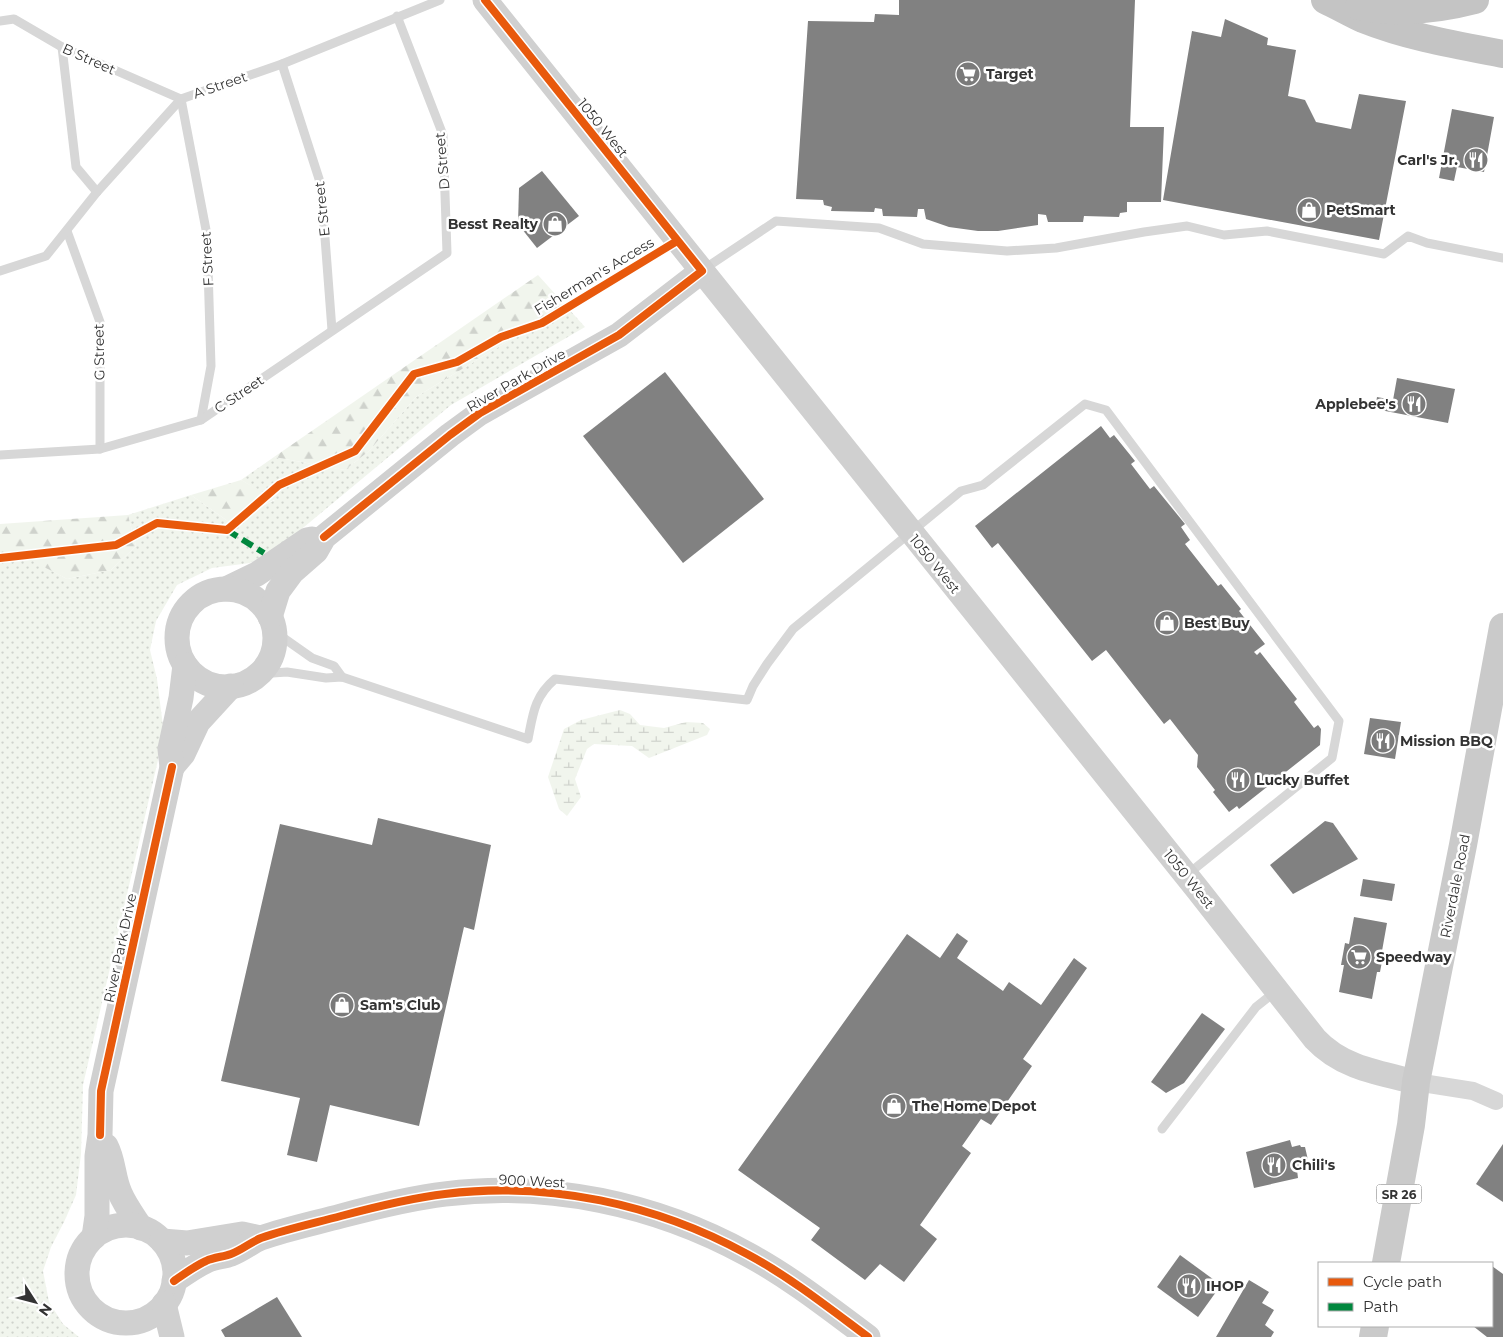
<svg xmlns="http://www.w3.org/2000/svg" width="1503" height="1337" font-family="Montserrat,sans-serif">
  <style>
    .grass { fill: url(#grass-dots) }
    .forest { fill: url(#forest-firs) }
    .wetland { fill: url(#wetland-marsh) }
    .building { fill: #818181 }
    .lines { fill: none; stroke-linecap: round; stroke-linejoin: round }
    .lane { stroke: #d7d7d7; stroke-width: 9 }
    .street { stroke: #d7d7d7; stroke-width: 18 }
    .secondary { stroke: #d0d0d0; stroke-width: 25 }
    .primary { stroke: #cacaca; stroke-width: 28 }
    .highway { stroke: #c4c4c4; stroke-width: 28 }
    .quiet { stroke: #00873e; stroke-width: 6; stroke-dasharray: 12 6; stroke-linecap: butt }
    .cycleway-casing { stroke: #fff; stroke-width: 11 }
    .cycleway { stroke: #e8590c; stroke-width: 8 }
    .labels { text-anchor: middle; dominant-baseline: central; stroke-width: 5; stroke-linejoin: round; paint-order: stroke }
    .shield { fill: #fff; stroke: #707070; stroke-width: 1 }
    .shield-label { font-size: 12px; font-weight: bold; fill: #333 }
    .street-label { font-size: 14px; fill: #333; stroke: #fff }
    .poi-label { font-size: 14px; font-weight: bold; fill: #333; stroke: #fff; text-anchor: start }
  </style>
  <defs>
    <pattern id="grass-dots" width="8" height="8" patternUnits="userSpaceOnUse" patternTransform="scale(1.25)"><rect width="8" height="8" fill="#f1f5ed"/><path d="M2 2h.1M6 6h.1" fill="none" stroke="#cfd2cc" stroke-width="1.8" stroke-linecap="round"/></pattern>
    <pattern id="forest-firs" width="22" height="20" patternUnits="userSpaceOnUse" patternTransform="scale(1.25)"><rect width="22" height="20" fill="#f1f5ed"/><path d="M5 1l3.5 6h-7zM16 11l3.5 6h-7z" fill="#cfd2cc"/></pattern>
    <pattern id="wetland-marsh" width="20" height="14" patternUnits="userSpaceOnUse" patternTransform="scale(1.25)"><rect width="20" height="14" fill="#f1f5ed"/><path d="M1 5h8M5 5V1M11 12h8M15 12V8" fill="none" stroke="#cfd2cc"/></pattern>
  </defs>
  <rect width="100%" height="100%" fill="#fff"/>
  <polygon class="grass" points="566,306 585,327 451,405 286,542 250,563 212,568 177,585 156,621 150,650 157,679 164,734 83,1085 81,1154 76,1195 64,1222 51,1247 43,1271 49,1302 63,1324 79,1337 0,1337 0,549 10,548 67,579 111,570 136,546 128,515 191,495 229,522 275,500 241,480 274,457 345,470 369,451 416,397"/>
  <g class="forest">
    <polygon points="538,275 566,306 416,397 369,451 345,470 274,457"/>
    <polygon points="241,480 276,499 229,522 191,495"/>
    <polygon points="128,515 136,546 111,570 67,579 10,549 0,549 0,524"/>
  </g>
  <polygon class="wetland" points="620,710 630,714 640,725 664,728 686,722 703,723 710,729 707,735 649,758 632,746 594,744 587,749 575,779 581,797 567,816 559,809 548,777 564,729 581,720"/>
  <g class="building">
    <polygon points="899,0 1135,0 1130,127 1164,127 1161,202 1127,202 1127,212 1120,213 1119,217 1084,216 1083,222 1048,222 1046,215 1038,214 1038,225 998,231 978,231 949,227 926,219 924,209 918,209 917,217 883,216 882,209 875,208 874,212 831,211 832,207 824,205 823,200 796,199 808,21 874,22 875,14 899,15"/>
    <polygon points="1225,19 1268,38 1267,45 1296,50 1288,96 1305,100 1316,122 1351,129 1359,94 1406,101 1379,240 1163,200 1192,31 1221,37"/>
    <polygon points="1452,109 1494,117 1484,172 1457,167 1454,181 1439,178"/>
    <polygon points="542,171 579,216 537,248 518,224 519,188"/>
    <polygon points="665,372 764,499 683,563 583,436"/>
    <polygon points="1397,378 1455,389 1448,423 1375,409 1377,397 1393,400"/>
    <polygon points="1101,426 1110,438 1114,435 1135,461 1131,464 1150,489 1154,486 1185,524 1181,527 1190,540 1185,544 1218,586 1221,584 1241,609 1239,611 1265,644 1254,652 1257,655 1260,652 1297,699 1294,702 1314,728 1318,725 1321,729 1320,745 1239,809 1237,806 1229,812 1213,792 1215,790 1197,767 1198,755 1170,719 1164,724 1106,650 1092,661 998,543 992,548 975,526"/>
    <polygon points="1370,718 1401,722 1395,759 1364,754"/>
    <polygon points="378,818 491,845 474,930 464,927 419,1126 330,1105 317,1162 287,1155 300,1098 221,1081 280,824 372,845"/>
    <polygon points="1325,821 1333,823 1358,859 1293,894 1270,865"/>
    <polygon points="1363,879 1395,884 1392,901 1360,896"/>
    <polygon points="1354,917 1387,923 1382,951 1384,951 1380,972 1377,972 1372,999 1339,992 1344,965 1341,965 1345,943 1349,944"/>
    <polygon points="957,933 968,941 957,958 1003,991 1009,982 1041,1005 1074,958 1087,968 1023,1059 1032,1066 991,1125 981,1119 962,1146 971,1153 920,1225 937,1239 904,1282 880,1264 865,1280 811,1240 820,1228 738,1170 907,934 940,958"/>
    <polygon points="1202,1013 1225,1029 1184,1083 1166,1093 1151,1082"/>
    <polygon points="1290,1140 1292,1147 1300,1145 1301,1147 1305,1147 1308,1160 1304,1162 1305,1168 1297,1170 1298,1178 1254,1188 1246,1152"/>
    <polygon points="1503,1144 1503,1202 1476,1184"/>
    <polygon points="1180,1255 1221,1285 1198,1317 1157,1287"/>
    <polygon points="1492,1266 1503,1274 1503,1337 1487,1337 1473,1326 1492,1326"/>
    <polygon points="1249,1280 1269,1292 1262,1303 1274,1310 1265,1325 1274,1332 1271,1337 1216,1337"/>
    <polygon points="277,1297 302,1337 225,1337 221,1330"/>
  </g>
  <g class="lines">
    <g class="lane">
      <polyline points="0,21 14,19 62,47 181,99 207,235 211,366 201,420"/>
      <polyline points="62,47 76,167 97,192"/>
      <polyline points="282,64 321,185 332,330"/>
      <polyline points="67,231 100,322 100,449"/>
      <polyline points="704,269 776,221 879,228 923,244 1007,251 1056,248 1144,232 1187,226 1224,235 1267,231 1384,254 1408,236 1427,243 1503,258"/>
      <polyline points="0,271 46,256 97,192 181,99 282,64 440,0"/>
      <polyline points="0,455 100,449 201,420 447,253 443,135 397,16"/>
      <polyline points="275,632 312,658 334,666 342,677"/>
      <path d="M258,674L287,672L326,678L342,677L528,739C533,714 534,697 555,679L747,700L753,686L767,664L793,629L961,491L983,485L1085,404L1106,410L1339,721L1332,758L1188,874"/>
      <polyline points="1162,1129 1256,1007 1276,991"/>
    </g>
    <polyline class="street" points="1416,1082 1473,1091 1496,1101"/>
    <g class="secondary">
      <path d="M485,0L1198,890L1315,1039C1342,1068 1379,1073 1416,1082"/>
      <polyline points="226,589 257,574 307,540 312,539"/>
      <circle cx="226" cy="638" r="49"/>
      <polyline points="270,617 278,591 292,572 316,551 324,537 450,435 480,413 619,335 702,271"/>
      <polyline points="172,767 183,754 198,722 231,686"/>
      <path d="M106,1146C114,1161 113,1178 120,1193C125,1205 134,1217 141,1228"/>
      <circle cx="126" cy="1274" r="49"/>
      <polyline points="94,1237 97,1216 97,1156 100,1135 101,1091 172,767 170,749 181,698 185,665"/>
      <polyline points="162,1241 187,1243 242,1234 260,1238"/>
      <path d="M174,1281C184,1274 195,1266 206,1261C214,1257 223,1257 231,1254C242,1250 251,1242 261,1238C287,1229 315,1223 341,1216C375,1207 410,1198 445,1194C548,1181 656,1204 747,1254C790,1277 829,1308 868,1337"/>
      <polyline points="164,1304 172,1337"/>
    </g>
    <g class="primary">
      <polyline points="1386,1263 1411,1125 1416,1082 1463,845 1503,627"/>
      <polyline points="1373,1337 1375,1326"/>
    </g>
    <g class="highway">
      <path d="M1325,0C1338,6 1350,13 1363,19C1408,37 1456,45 1503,54"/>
      <path d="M1359,6C1398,14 1437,10 1475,0"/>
    </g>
    <polyline class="quiet" points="227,530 264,553"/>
    <defs>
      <g id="cycleway">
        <polyline points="324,537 450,435 480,413 619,335 702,271 485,0"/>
        <polyline points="0,558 116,545 157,523 227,530 279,485 355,451 414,374 457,362 501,337 542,323 677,241"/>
        <polyline points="100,1135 101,1091 172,767"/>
        <path d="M174,1281C184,1274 195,1266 206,1261C214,1257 223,1257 231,1254C242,1250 251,1242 261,1238C287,1229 315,1223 341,1216C375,1207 410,1198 445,1194C548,1181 656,1204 747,1254C790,1277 829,1308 868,1337"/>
      </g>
    </defs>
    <use href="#cycleway" class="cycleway-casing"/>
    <use href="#cycleway" class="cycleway"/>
  </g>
  <defs>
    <symbol id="supermarket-disc" viewBox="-11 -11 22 22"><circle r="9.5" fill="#7a7a7a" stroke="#fff"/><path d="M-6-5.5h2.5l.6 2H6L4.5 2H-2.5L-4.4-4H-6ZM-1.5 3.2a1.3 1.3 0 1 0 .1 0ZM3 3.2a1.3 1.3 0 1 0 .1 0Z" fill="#fff"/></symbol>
    <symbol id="restaurant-disc" viewBox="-11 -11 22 22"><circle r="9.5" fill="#7a7a7a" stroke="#fff"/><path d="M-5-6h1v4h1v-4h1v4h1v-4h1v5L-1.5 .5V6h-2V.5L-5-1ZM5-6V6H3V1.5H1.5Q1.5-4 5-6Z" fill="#fff"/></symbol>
    <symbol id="shop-disc" viewBox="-11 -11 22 22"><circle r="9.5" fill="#7a7a7a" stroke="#fff"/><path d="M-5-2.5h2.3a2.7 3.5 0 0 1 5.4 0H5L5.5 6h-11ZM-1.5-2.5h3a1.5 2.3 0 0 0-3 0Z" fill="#fff"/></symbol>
  </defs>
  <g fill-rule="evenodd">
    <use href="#supermarket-disc" x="954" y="60" width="28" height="28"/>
    <use href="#restaurant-disc" x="1462" y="146" width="28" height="28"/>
    <use href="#shop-disc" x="1295" y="196" width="28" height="28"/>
    <use href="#shop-disc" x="541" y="210" width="28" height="28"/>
    <use href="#restaurant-disc" x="1400" y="390" width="28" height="28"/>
    <use href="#shop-disc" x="1153" y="609" width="28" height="28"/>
    <use href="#restaurant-disc" x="1369" y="727" width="28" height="28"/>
    <use href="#restaurant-disc" x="1224" y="766" width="28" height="28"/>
    <use href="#supermarket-disc" x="1345" y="943" width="28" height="28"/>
    <use href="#shop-disc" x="328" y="991" width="28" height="28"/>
    <use href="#shop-disc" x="880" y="1092" width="28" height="28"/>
    <use href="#restaurant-disc" x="1260" y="1151" width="28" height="28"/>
    <use href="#restaurant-disc" x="1175" y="1272" width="28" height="28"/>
  </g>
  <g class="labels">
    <rect class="shield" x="1376.5" y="1184.5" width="45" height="19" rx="4"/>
    <g class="shield-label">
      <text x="1399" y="1194">SR 26</text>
    </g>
    <g class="street-label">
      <text transform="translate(89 59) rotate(24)">B Street</text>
      <text transform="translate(220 85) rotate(-19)">A Street</text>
      <text transform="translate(603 128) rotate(51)">1050 West</text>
      <text transform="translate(442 161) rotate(-95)">D Street</text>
      <text transform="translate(322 209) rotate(-96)">E Street</text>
      <text transform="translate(207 259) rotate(-93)">F Street</text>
      <text transform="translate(594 276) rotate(-31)">Fisherman's Access</text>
      <text transform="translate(99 352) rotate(-91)">G Street</text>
      <text transform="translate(516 380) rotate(-30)">River Park Drive</text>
      <text transform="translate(239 394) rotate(-34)">C Street</text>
      <text transform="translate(935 564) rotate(51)">1050 West</text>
      <text transform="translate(1189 879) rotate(51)">1050 West</text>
      <text transform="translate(1455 886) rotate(-79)">Riverdale Road</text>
      <text transform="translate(120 948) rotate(-78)">River Park Drive</text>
      <text transform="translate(532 1181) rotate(3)">900 West</text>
    </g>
    <g class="poi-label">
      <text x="986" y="74">Target</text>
      <text x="1458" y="160" text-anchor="end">Carl's Jr.</text>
      <text x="1326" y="210">PetSmart</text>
      <text x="538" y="224" text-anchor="end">Besst Realty</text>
      <text x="1396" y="404" text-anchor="end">Applebee's</text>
      <text x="1184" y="623">Best Buy</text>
      <text x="1400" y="741">Mission BBQ</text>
      <text x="1256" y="780">Lucky Buffet</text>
      <text x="1376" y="957">Speedway</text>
      <text x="360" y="1005">Sam's Club</text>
      <text x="912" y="1106">The Home Depot</text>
      <text x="1292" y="1165">Chili's</text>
      <text x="1206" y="1286">IHOP</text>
    </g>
  </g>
  <rect x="1318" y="1262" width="175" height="65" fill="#ffffff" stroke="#adadad"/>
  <rect x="1328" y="1278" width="25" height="8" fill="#e8590c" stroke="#adadad"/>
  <text x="1363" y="1287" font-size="15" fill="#333333">Cycle path</text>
  <rect x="1328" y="1303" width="25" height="8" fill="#00873e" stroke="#adadad"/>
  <text x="1363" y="1312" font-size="15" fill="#333333">Path</text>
  <g transform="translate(35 1302) rotate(126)" stroke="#ffffff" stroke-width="4" paint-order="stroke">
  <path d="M0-4L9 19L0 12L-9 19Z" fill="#333333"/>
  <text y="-8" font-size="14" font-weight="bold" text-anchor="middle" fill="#333333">N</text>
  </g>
</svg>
